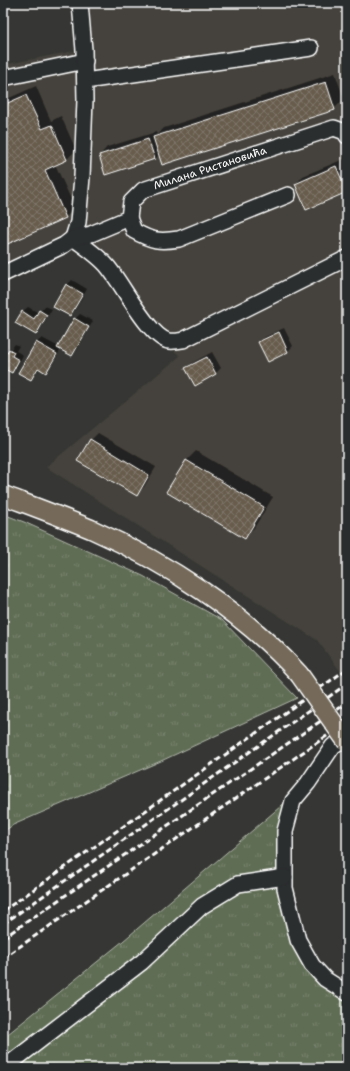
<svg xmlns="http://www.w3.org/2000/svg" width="350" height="1071" font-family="'Shantell Sans',sans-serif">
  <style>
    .built { fill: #45423c }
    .grass { fill: url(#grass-tufts); stroke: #b0b6aa }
    .shadow { fill: #0007 }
    .building { fill: url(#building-cross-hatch); stroke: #fff }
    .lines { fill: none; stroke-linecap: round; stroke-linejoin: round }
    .minor-casing { stroke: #fff; stroke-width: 18 }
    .major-casing { stroke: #fff; stroke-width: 21 }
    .minor { stroke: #2a2d2e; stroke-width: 15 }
    .major { stroke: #746a5a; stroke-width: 18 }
    .rail { stroke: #fff; stroke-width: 3; stroke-dasharray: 6 3; stroke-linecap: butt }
    .major-bridge-casing { stroke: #fff; stroke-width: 21; stroke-linecap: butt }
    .major-bridge { stroke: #746a5a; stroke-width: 18 }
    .labels { text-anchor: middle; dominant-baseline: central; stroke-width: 3; stroke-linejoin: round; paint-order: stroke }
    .street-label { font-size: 11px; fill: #fff; stroke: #2a2d2e }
  </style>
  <defs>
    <pattern id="grass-tufts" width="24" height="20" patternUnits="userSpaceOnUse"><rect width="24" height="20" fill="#606d54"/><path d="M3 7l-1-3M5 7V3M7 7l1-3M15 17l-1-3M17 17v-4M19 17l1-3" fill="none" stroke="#78836e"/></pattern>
    <pattern id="building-cross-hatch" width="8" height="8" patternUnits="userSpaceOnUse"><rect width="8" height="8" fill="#675d4e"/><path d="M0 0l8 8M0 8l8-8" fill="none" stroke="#7e7569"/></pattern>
  </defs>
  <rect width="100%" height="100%" fill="#363734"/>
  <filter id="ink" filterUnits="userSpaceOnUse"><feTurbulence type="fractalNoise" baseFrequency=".025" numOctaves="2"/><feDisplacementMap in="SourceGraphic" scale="8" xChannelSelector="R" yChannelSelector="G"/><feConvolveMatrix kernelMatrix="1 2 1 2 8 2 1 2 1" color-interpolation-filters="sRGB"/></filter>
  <g filter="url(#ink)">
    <polygon class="built" points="80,3 347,3 347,680 317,640 46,467 180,356 154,332 108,267 73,238 3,274 3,65 84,49"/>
    <g class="grass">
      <polygon points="3,514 24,522 143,576 222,620 297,698 161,761 13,825 3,832"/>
      <polygon points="308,783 285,831 298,940 325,979 347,990 347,1068 3,1068 3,1038 123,941"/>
    </g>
    <g class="shadow">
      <polygon points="335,73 344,99 334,109 160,154 155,159 100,155 107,147 156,132 157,135 164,128"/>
      <polygon points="36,86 51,121 61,116 76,150 67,159 55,164 75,208 65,218 3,245 3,91 7,99"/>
      <polygon points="344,159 347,167 347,191 306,208 296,184 303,176"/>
      <polygon points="72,280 87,289 75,310 70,315 67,285"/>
      <polygon points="45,306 52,309 40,329 35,334 22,312 28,307 39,313"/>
      <polygon points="80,314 93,321 77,350 72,355 61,349 51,366 46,372 40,368 31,379 36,343 42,338 59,347 75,319"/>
      <polygon points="284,328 293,346 288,351 259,342 265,337"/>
      <polygon points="15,344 19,346 16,351 23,355 17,367 11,372 3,367 3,349 6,346 11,349"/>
      <polygon points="212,352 221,368 216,373 195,384 186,368 192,363"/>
      <polygon points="98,433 156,467 144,487 137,494 91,440"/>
      <polygon points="196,451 273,497 254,528 245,537 186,461"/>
    </g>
    <g class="building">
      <polygon points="326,82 335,110 162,165 153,137"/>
      <polygon points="26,95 42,129 52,125 67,160 45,170 66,218 3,246 3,105"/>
      <polygon points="148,139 155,159 105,175 99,155"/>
      <polygon points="336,166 347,192 306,210 295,184"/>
      <polygon points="66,284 83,294 70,316 53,307"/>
      <polygon points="39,310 47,315 36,335 15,323 22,311 34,319"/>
      <polygon points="74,318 89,327 72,356 57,348"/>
      <polygon points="279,332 288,352 268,362 258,342"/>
      <polygon points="36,342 57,354 46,373 38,368 31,380 18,373"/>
      <polygon points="9,349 14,352 12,356 19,360 12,373 3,368 3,352 6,354"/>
      <polygon points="207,357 216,374 195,386 185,368"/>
      <polygon points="90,439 149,475 137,496 77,461"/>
      <polygon points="186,460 264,507 245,539 166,492"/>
    </g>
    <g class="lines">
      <defs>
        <g id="minor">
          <polyline points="3,78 85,61"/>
          <polyline points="85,81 311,48"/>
          <path d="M129,218L134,231C152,241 159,242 179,239L288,195"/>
          <path d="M73,238C85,247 99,256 108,267C123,285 148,335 168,341C173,342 178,341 183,340L347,258"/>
          <polyline points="73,238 78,222 82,177 85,100 84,50 80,3"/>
          <polyline points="3,274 64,245 73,238 91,234 129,218 131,202 143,190 334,128 345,132 347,136"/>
          <polyline points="347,737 333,746 308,783 293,801 285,831 285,888 298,940 312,965 325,979 347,993"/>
          <polyline points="4,1068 142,962 202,906 238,884 285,877"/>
        </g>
        <path id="major" d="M3,495C32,506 62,517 91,529C166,562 244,613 299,674"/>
      </defs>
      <use href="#minor" class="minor-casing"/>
      <use href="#major" class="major-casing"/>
      <use href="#minor" class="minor"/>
      <use href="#major" class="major"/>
      <g class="rail">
        <polyline points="3,911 347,669"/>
        <polyline points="3,924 347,684"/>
        <polyline points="3,938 347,703"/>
        <polyline points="3,958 347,722"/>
      </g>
      <defs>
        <polyline id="major-bridge" points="299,674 347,742"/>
      </defs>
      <use href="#major-bridge" class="major-bridge-casing"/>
      <use href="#major-bridge" class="major-bridge"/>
    </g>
  </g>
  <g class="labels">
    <g class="street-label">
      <text transform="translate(210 168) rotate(-18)">Милана Ристановића</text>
    </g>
  </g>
  <rect width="350" height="1071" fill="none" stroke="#2a2d2e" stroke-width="16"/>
  <rect x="8" y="8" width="334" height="1055" fill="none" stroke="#fff" stroke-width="1.5" filter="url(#ink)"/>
</svg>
